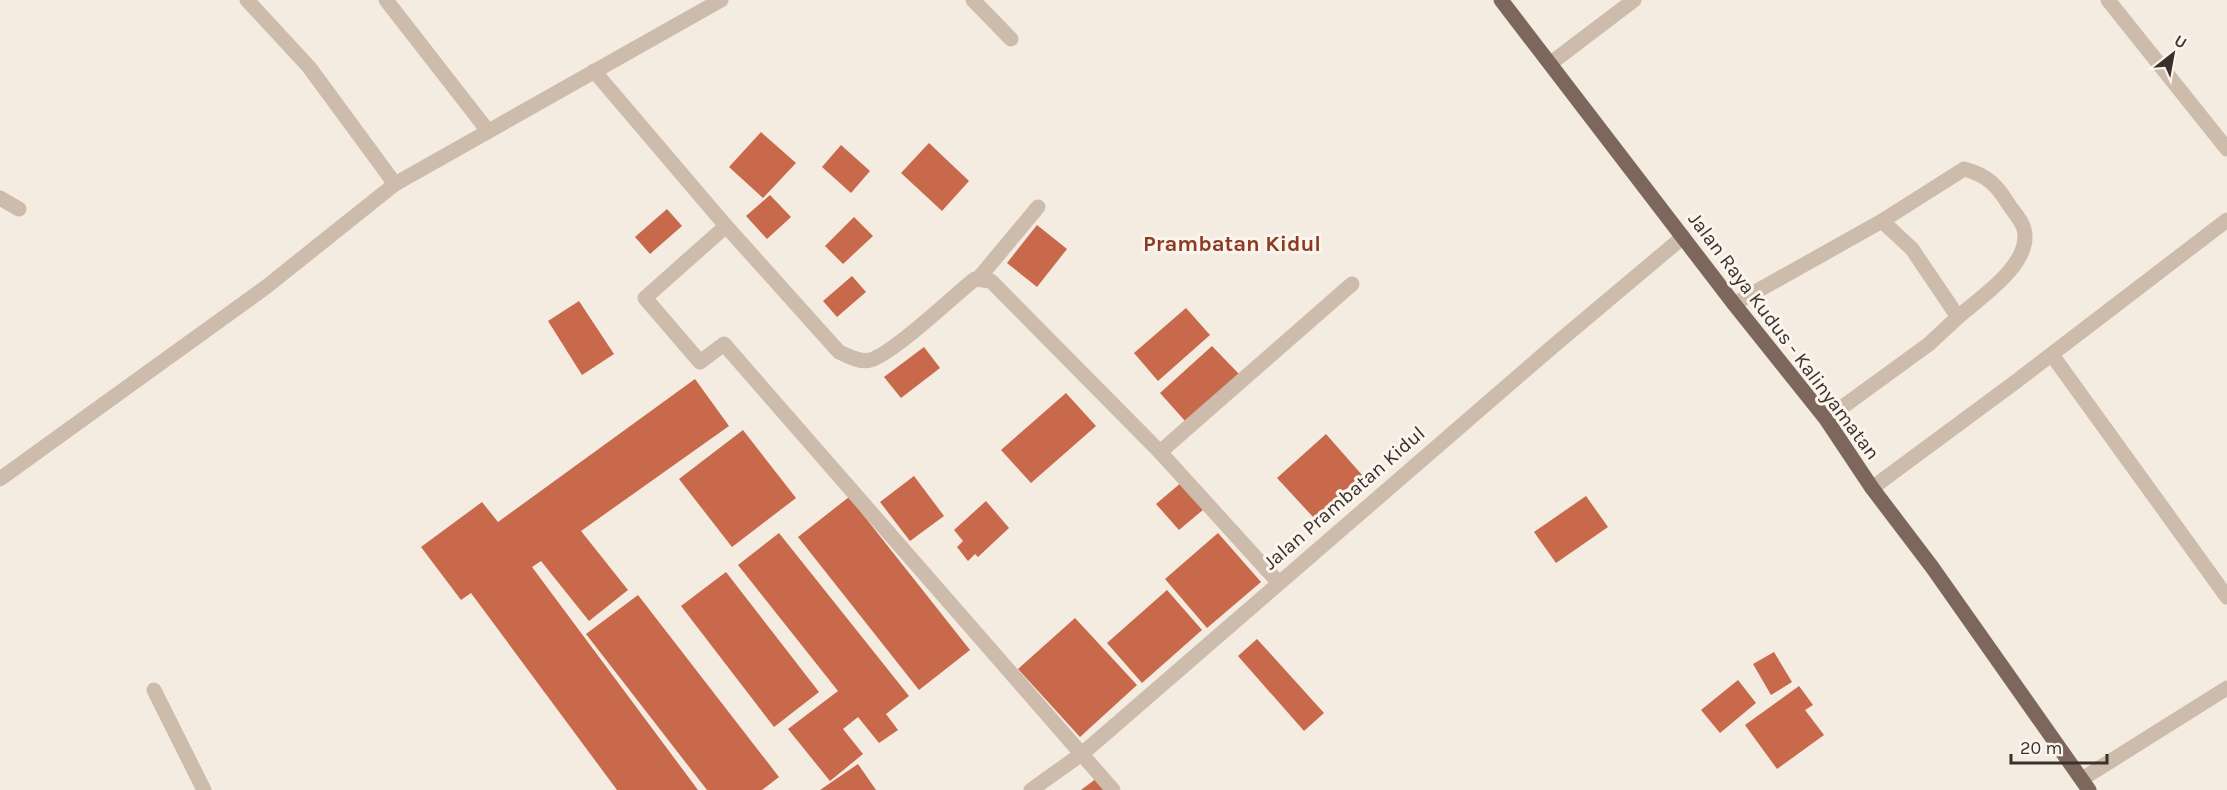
<svg xmlns="http://www.w3.org/2000/svg" width="2227" height="790" font-family="Karla,sans-serif">
  <style>
    .building { fill: #c8694b }
    .lines { fill: none; stroke-linecap: round; stroke-linejoin: round }
    .minor { stroke: #cdbbac; stroke-width: 15 }
    .major { stroke: #7d675c; stroke-width: 15 }
    .labels { text-anchor: middle; dominant-baseline: central; stroke-width: 6; stroke-linejoin: round; paint-order: stroke }
    .street-label { font-size: 20px; fill: #3b302b; stroke: #fbf5ee }
    .quarter-label { font-size: 22px; font-weight: bold; fill: #8c3b22; stroke: #fbf5ee }
  </style>
  <rect width="100%" height="100%" fill="#f4ebe1"/>
  <g class="building">
    <polygon points="761,132 796,163 763,198 729,167"/>
    <polygon points="929,143 969,181 942,211 901,173"/>
    <polygon points="841,145 870,171 851,193 822,167"/>
    <polygon points="770,195 791,217 767,239 746,216"/>
    <polygon points="667,209 682,226 650,254 635,237"/>
    <polygon points="854,217 873,236 843,264 825,246"/>
    <polygon points="1037,225 1067,249 1037,287 1007,263"/>
    <polygon points="852,276 866,292 837,317 823,301"/>
    <polygon points="579,301 614,354 582,375 548,321"/>
    <polygon points="1186,308 1210,335 1158,381 1134,353"/>
    <polygon points="1212,346 1239,374 1186,422 1160,393"/>
    <polygon points="924,347 940,368 901,398 884,377"/>
    <polygon points="695,379 729,426 581,531 628,590 589,621 541,561 532,567 698,790 617,790 471,593 461,600 421,547 482,502 498,522"/>
    <polygon points="1066,393 1096,426 1031,483 1001,450"/>
    <polygon points="743,430 796,498 732,547 679,479"/>
    <polygon points="1326,434 1362,475 1314,518 1277,478"/>
    <polygon points="914,476 944,516 910,541 880,502"/>
    <polygon points="1182,482 1204,509 1179,530 1156,504"/>
    <polygon points="1586,496 1608,527 1556,563 1534,532"/>
    <polygon points="849,497 970,650 919,690 798,537"/>
    <polygon points="986,501 1009,528 978,557 975,554 968,561 957,547 963,541 954,530"/>
    <polygon points="779,533 909,696 886,714 898,730 879,743 858,717 843,729 863,754 830,781 788,729 838,691 738,565"/>
    <polygon points="1218,533 1261,582 1207,628 1165,579"/>
    <polygon points="726,572 819,692 774,727 681,606"/>
    <polygon points="1167,590 1202,630 1142,683 1107,643"/>
    <polygon points="638,595 779,777 762,790 707,790 586,634"/>
    <polygon points="1075,618 1137,685 1080,737 1018,669"/>
    <polygon points="1257,639 1324,713 1304,731 1238,656"/>
    <polygon points="1774,652 1792,682 1771,695 1753,664"/>
    <polygon points="1738,680 1756,703 1720,733 1701,710"/>
    <polygon points="1799,686 1813,705 1805,710 1824,735 1777,769 1745,725"/>
    <polygon points="858,764 876,790 820,790"/>
    <polygon points="1097,778 1107,790 1081,790"/>
  </g>
  <g class="lines">
    <g class="minor">
      <polyline points="247,0 309,67 395,184"/>
      <polyline points="386,0 488,131"/>
      <polyline points="973,0 1011,39"/>
      <polyline points="2108,0 2227,149"/>
      <polyline points="1551,63 1634,0"/>
      <path d="M594,71L726,226L839,352C849,356 860,363 870,360C893,354 953,296 975,279L991,281L1160,452L1278,582"/>
      <polyline points="0,198 19,209"/>
      <path d="M1882,221L1964,169C1987,175 1997,185 2009,205C2014,212 2022,221 2024,229C2033,263 1981,297 1958,317"/>
      <polyline points="726,226 645,298 700,362 724,344 1113,790"/>
      <polyline points="978,279 1038,207"/>
      <polyline points="1734,304 1882,221 1912,249 1958,317 1929,344 1826,419"/>
      <polyline points="2052,355 2227,597"/>
      <polyline points="1160,452 1352,284"/>
      <polyline points="0,479 266,287 395,184 721,0"/>
      <polyline points="1872,488 2014,383 2227,220"/>
      <polyline points="154,690 204,790"/>
      <polyline points="2082,779 2227,688"/>
      <polyline points="1031,790 1083,753 1551,348 1683,237"/>
    </g>
    <polyline class="major" points="1501,0 1734,304 1826,419 1872,488 1932,567 2089,790"/>
  </g>
  <g class="labels">
    <g class="street-label">
      <text transform="translate(1784 336) rotate(53)">Jalan Raya Kudus - Kalinyamatan</text>
      <text transform="translate(1344 498) rotate(-41)">Jalan Prambatan Kidul</text>
    </g>
    <g class="quarter-label">
      <text x="1232" y="244">Prambatan Kidul</text>
    </g>
  </g>
  <g transform="translate(2173 54) rotate(31)" stroke="#fbf5ee" stroke-width="4.5" paint-order="stroke">
  <path d="M0-4.5L10 22L0 15L-10 22Z" fill="#3b302b"/>
  <text y="-9" font-size="16" font-weight="bold" text-anchor="middle" fill="#3b302b">U</text>
  </g>
  <path d="M2011 754v9h96v-9" fill="none" stroke="#3b302b" stroke-width="3"/>
  <text x="2020" y="754" font-size="18" fill="#3b302b" stroke="#fbf5ee" stroke-width="4.5" paint-order="stroke">20 m</text>
</svg>
